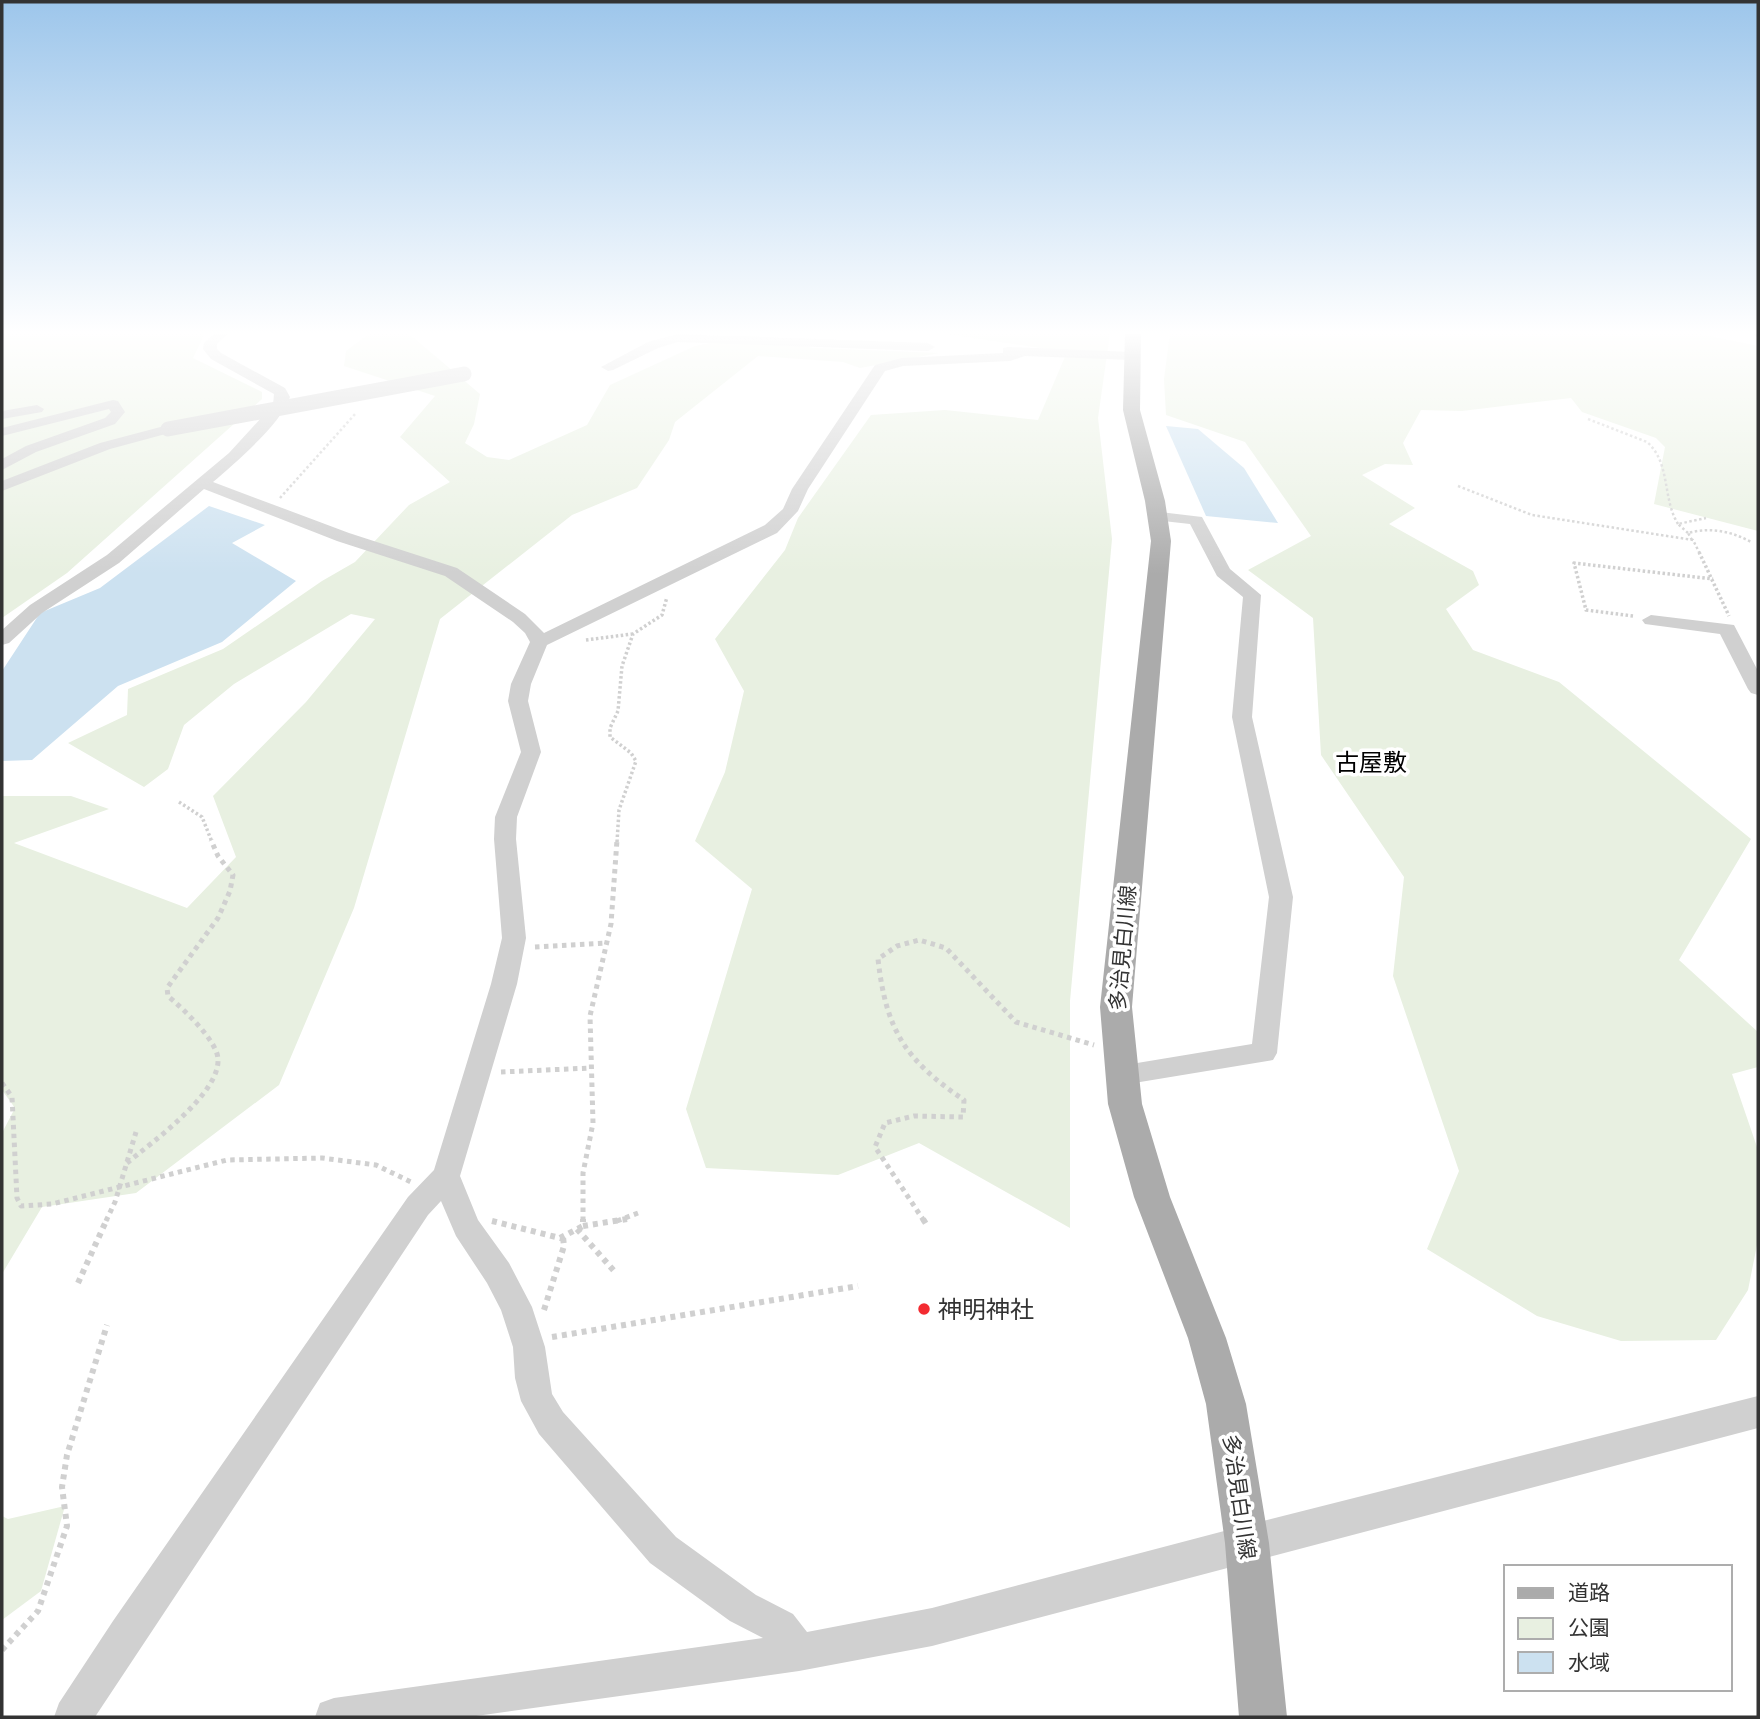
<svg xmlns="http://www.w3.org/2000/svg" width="1760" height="1719" font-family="'DM Sans','Noto Sans JP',sans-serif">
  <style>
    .green { fill: #e8f0e1 }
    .water { fill: #cce1f0 }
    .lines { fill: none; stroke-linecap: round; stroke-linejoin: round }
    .path-far3 { stroke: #d0d0d0; stroke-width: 2.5; stroke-dasharray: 2.5 2.5; stroke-linecap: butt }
    .path-far2 { stroke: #d0d0d0; stroke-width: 3.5; stroke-dasharray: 2.5 2.5; stroke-linecap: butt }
    .path-far1 { stroke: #d0d0d0; stroke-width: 5; stroke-dasharray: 4.5 4.5; stroke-linecap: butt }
    .path { stroke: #d0d0d0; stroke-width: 6; stroke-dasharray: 5 5; stroke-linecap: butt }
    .minor { fill: #d0d0d0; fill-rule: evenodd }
    .major { fill: #ababab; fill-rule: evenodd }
    .minor-bridge { stroke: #d0d0d0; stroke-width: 15 }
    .poi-dot { fill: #f32b31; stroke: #fff; stroke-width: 2.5 }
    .labels { text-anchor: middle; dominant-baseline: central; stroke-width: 7; stroke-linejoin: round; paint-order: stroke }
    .street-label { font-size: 21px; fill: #333; stroke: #fff }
    .quarter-label { font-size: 24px; fill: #000; stroke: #fff }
    .near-poi-label { font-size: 24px; fill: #333; stroke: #fff; text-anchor: start }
  </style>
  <rect width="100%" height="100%" fill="#fff"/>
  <g class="green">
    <polygon points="2,333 205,333 193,358 262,392 262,399 67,573 2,618"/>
    <polygon points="370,333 408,333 480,394 474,424 465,443 487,457 509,460 587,425 610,385 695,346 750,335 813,348 939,353 860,368 843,362 758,356 675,422 669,440 637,488 572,515 440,619 354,908 279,1085 136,1193 42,1207 2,1274 2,1133 15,1108 2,1090 2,796 71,796 109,809 14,843 187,908 236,857 213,796 306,702 375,619 351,614 234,684 184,725 168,769 144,787 68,743 127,715 128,689 223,649 322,581 355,562 409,505 450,482 400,437 435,396 344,366 346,351"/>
    <polygon points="940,333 1110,333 1098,418 1112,539 1070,1001 1070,1228 919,1143 838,1175 706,1168 686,1109 752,889 695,841 725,772 744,691 715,639 785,550 798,518 871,415 945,410 1038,420 1067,352"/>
    <polygon points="1170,333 1696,333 1758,346 1758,531 1654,504 1665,447 1656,438 1582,412 1571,398 1462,411 1421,410 1403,443 1413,465 1385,464 1362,475 1415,508 1389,524 1473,571 1479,585 1446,609 1473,650 1559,682 1751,839 1679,960 1758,1032 1758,1067 1732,1074 1758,1150 1758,1240 1748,1290 1716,1340 1621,1341 1537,1316 1427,1249 1459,1171 1393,976 1404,877 1321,755 1313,618 1248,570 1311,536 1245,442 1166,415 1164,379"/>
    <polygon points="65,1506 41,1591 2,1620 2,1516 8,1519"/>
  </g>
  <g class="water">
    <polygon points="1166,426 1198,429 1244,468 1278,523 1206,516"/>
    <polygon points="209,506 265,525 232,543 296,581 222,642 118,686 32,760 2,761 2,671 40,613 100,588"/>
  </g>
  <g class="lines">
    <g class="path-far3">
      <path d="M1588,419L1647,442C1671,463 1662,498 1678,524"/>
      <polyline points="1458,486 1532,515 1693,540 1700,554"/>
      <polyline points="280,498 356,413"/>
      <polyline points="1688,533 1678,524 1706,518"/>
      <path d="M1692,540L1688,533C1710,527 1731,531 1751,542"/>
    </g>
    <g class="path-far2">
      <polyline points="1699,552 1729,616"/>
      <polyline points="1633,616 1586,610 1574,563 1713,579"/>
      <polyline points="586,640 632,634"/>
      <polyline points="179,802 202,817 212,842"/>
      <polyline points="617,842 619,810 636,761 631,753 610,737 610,728 618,711 622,666 633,634 662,615 667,597"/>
    </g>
    <g class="path-far1">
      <polyline points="535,947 607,943"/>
      <polyline points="501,1072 591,1068"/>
      <polyline points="2,1083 12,1097 17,1198 21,1206 52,1204 227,1160 322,1158 376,1165 411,1182"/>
      <path d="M127,1163C151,1143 220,1094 218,1059C217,1040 182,1008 168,996L167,988L218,918L230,891L233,875L218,856L211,840"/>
      <polyline points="106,1221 115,1202 136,1132"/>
      <polyline points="583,1221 583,1173 593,1123 590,1016 611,924 617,840"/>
      <polyline points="617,1221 638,1213"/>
      <path d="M924,1221L875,1147L885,1123L914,1116L963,1117L964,1100C905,1060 886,1030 878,959L897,946L919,940L946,948L1016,1022L1094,1045"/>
    </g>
    <g class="path">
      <polyline points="923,1219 928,1227"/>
      <polyline points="492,1221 560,1238 583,1226 583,1219"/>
      <polyline points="583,1226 627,1219"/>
      <polyline points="577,1229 615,1272"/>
      <polyline points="78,1283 107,1219"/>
      <polyline points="544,1310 564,1246 563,1237"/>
      <polyline points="552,1337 858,1286"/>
      <polyline points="2,1650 38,1611 67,1526 62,1487 67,1455 107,1325"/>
    </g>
    <g class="minor">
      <path d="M215,333H229L217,344V349L221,353L285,388L290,397C282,423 235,463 213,482L349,533L457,568L525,614L544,633L765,525L783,509L792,489L875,365L902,358L1003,353V348L1008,347L1132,352L1139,356L1132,360L1025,356L1010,361L903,366L885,371L808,489L798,511L777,533L547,645L531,684L528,701L541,752L517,817L516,839L526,938L517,984L460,1176L478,1220L509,1263L532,1307L545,1347L552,1394L563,1412L676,1537L756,1595L793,1614L807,1632L932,1608L1247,1525L1758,1396V1428L932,1646L799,1671L469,1717H315L320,1703L334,1698L763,1638L730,1621L650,1563L539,1434L521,1401L515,1378L513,1347L501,1310L487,1283L456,1236L441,1201L428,1215L95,1717H54L59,1703L113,1621L408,1197L434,1170L491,984L502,938L494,839L495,817L521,752L508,701L511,684L530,642L525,633L513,622L445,576L337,541L204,489L119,563L42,613L9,643L2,645V630L30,605L107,555L229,453L273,405L274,394L211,359L203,349L204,343Z"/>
      <polygon points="1751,333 1758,333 1758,338"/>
      <polygon points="677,334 928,343 935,347 928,351 678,342 658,348 613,370 608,371 601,367 648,342"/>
      <polygon points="113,400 118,401 125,412 115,424 36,452 2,470 2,459 26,446 105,418 111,412 109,409 2,436 2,428"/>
      <polygon points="37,405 44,409 42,412 2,419 2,411"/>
      <polygon points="168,425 173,426 175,429 173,432 110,449 2,491 2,481 100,443"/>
      <polygon points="1160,512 1202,517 1230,569 1261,595 1252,717 1293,897 1277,1053 1273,1060 1122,1085 1113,1081 1109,1074 1113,1067 1252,1044 1269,897 1232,717 1243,597 1217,576 1190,524 1154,520 1152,517"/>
      <polygon points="1651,615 1734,625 1758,671 1758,695 1751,693 1748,689 1720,634 1645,624 1642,620"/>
    </g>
    <polygon class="major" points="1125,333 1141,333 1140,410 1165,501 1171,541 1132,1007 1142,1104 1170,1197 1226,1338 1246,1404 1269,1543 1287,1717 1239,1717 1225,1543 1206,1404 1188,1338 1134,1197 1108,1104 1100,1007 1151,541 1145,501 1123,410"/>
    <polyline class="minor-bridge" points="168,429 464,374"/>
  </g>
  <linearGradient id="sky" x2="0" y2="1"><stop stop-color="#9dc6eb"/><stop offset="0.58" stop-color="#fff"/><stop offset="1" stop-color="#fff" stop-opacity="0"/></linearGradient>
  <rect width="1760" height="574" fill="url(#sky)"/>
  <circle class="poi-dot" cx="924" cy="1309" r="7"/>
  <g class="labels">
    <g class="street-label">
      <text transform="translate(1123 948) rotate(-85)">多治見白川線</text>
      <text transform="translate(1239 1497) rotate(82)">多治見白川線</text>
    </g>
    <g class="quarter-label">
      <text x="1371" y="762">古屋敷</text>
    </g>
    <g class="near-poi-label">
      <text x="938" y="1309">神明神社</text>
    </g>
  </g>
  <rect width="1760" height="1719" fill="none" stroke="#333333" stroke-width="7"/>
  <rect x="1504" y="1565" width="228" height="126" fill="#ffffff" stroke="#adadad" stroke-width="2"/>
  <rect x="1518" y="1588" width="35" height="10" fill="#ababab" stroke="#adadad" stroke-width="2"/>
  <text x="1568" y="1600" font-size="21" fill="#333333">道路</text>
  <rect x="1518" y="1618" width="35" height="21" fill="#e8f0e1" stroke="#adadad" stroke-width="2"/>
  <text x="1568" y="1635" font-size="21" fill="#333333">公園</text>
  <rect x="1518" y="1652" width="35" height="21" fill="#cce1f0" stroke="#adadad" stroke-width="2"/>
  <text x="1568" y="1670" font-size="21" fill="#333333">水域</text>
</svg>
